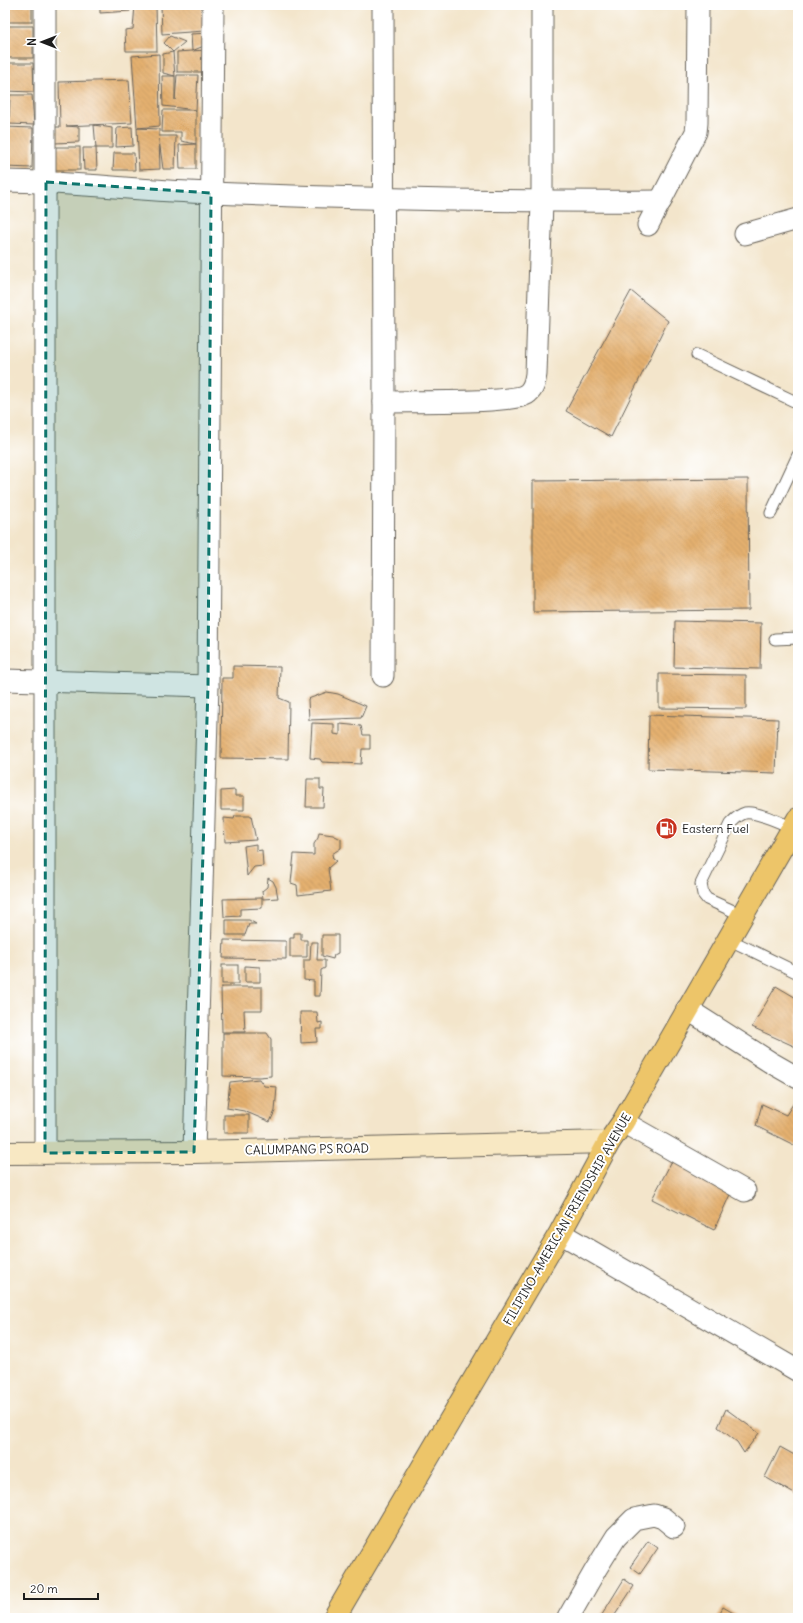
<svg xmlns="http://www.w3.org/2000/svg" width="803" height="1623" font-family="Delius,sans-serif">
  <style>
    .building { fill: url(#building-back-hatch) }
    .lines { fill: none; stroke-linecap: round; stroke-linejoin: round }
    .lane-casing { stroke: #676259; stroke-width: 13 }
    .street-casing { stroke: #676259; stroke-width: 23 }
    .secondary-casing { stroke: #676259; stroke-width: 24 }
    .primary-casing { stroke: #676259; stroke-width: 24 }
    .lane { stroke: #fff; stroke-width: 11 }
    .street { stroke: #fff; stroke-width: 21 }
    .secondary { stroke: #f8e8c3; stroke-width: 22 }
    .primary { stroke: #edc569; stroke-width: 22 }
    .marked { fill: #0f766e; fill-opacity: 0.2; stroke: #0f766e; stroke-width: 3; stroke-dasharray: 8 5; stroke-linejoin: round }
    .labels { text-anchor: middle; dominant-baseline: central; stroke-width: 4; stroke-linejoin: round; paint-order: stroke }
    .poi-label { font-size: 12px; fill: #1c1c1c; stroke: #fff; text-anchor: start }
    .street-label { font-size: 12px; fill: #1c1c1c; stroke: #fff }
  </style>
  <defs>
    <pattern id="building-back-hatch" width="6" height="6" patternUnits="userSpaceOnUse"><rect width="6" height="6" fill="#e4b06f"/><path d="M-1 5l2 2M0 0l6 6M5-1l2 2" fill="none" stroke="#c39760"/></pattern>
  </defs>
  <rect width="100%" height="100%" fill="#fff"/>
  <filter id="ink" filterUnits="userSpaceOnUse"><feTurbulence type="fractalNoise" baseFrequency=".025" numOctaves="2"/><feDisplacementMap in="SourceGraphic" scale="8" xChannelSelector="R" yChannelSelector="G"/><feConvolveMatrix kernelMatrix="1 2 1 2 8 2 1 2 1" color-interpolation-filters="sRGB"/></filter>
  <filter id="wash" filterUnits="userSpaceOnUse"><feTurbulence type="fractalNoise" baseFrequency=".012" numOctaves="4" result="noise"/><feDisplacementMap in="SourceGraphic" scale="16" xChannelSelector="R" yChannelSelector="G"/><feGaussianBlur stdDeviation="0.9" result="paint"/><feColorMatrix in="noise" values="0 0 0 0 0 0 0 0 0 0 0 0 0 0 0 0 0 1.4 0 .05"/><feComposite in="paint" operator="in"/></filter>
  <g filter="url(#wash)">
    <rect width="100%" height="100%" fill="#f3e5cb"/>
    <g id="blocks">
      <g class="building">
        <rect x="5" y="5" width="27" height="17"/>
        <polygon points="100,5 130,5 130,11 100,13"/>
        <polygon points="135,5 156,5 157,51 126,51 125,30 133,29"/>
        <polygon points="161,5 202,5 204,31 162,34"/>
        <rect x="5" y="26" width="28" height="32"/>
        <polygon points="209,33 206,45 192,51 191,34"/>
        <polygon points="170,36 185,42 173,52 164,43"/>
        <polygon points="206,50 206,72 177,72 177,52"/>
        <polygon points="173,52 175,76 163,73 163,54"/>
        <polygon points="159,54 160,126 137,128 132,56"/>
        <polygon points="5,63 33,63 34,92 5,91"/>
        <polygon points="177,75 198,75 196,110 163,106 162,76 175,76 175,100"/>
        <polygon points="129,80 132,123 66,126 79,127 79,142 54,143 53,127 60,127 59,82"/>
        <polygon points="10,95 32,95 34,125 9,124"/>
        <polygon points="163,110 196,110 196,144 181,141 181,132 162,132"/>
        <polygon points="94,125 112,128 112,148 96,148"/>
        <polygon points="5,127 33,128 32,168 5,167"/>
        <polygon points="132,127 133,146 116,147 117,128"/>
        <polygon points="137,128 159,129 159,136 176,136 175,169 163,169 159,139 160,169 139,170"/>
        <polygon points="196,144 196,169 180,169 179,145"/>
        <rect x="54" y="147" width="26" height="23"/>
        <polygon points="83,148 96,148 97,170 84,170"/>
        <polygon points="114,153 134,153 135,170 113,170"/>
        <polygon points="631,291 668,321 611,437 566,411"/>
        <polygon points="748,479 749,610 533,612 533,481"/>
        <polygon points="675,621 761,623 760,669 674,667"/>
        <polygon points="233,666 280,667 279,698 289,702 288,759 221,758 222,678 233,678"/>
        <polygon points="659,674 746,675 746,709 659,708"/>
        <polygon points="327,692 338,694 366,706 361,718 309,720 308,699"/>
        <polygon points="649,715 778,719 776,773 648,769"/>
        <polygon points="312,723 334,724 334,734 340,735 340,724 361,726 363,735 370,735 370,749 362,749 361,764 322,762 320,759 310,758"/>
        <polygon points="307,779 320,779 320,789 324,789 323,807 306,807"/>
        <polygon points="235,790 235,796 244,796 244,810 221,810 221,791"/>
        <polygon points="235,816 251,816 256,840 225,842 224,818 234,819"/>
        <polygon points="319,833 333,835 341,839 341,848 332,854 333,859 336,861 328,868 331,891 298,895 297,885 291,883 294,854 314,855 314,844 318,838"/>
        <polygon points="256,844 256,851 262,850 263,866 254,867 247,876 244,846"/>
        <polygon points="268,878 273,881 276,887 278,898 263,899 262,891 267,887"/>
        <polygon points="262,898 262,908 240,909 240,916 224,917 223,899"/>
        <polygon points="226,920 249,920 256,924 249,924 245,935 226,935"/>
        <polygon points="294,933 301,933 301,940 307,940 307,957 290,957 290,938 294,938"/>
        <polygon points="322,935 338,935 338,953 334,955 333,959 322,956"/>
        <polygon points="224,940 286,941 286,959 223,958"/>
        <polygon points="311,942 318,942 317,960 325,960 325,968 321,970 320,996 314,996 314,981 304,980 304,960 310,960"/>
        <rect x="222" y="965" width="16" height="19"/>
        <polygon points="245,966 260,967 260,982 245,982"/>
        <polygon points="776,986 798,999 798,1048 752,1027"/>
        <polygon points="221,987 262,987 262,1010 244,1010 245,1032 222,1032"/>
        <polygon points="300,1012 317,1012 318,1023 322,1022 322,1029 316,1029 317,1042 301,1043"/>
        <polygon points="223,1033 267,1033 271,1039 271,1076 259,1077 223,1076"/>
        <polygon points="259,1079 264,1086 277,1087 275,1111 270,1122 244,1111 227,1108 230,1082"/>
        <polygon points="798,1096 798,1147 756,1126 762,1104 786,1115"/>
        <rect x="224" y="1115" width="25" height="18"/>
        <polygon points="674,1157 732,1190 714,1230 652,1199"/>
        <polygon points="726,1409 759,1433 744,1453 737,1442 718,1427"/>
        <polygon points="780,1447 798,1457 798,1496 765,1477"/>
        <polygon points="648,1541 658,1548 640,1574 630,1567"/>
        <polygon points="624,1579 634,1586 613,1618 600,1618"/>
        <polygon points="723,1607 742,1618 717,1618"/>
      </g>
    </g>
  </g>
  <g filter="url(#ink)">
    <use href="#blocks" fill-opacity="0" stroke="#676259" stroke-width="1"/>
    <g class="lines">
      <defs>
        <g id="lane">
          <polyline points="697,355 798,403"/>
          <polyline points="771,513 798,455"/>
          <polyline points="775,639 798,638"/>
          <path d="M742,915L707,899L703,894L701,884L730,824C735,819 738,815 745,813C757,811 781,823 793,828"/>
          <polyline points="728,939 798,973"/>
        </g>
        <g id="street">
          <polyline points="45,5 45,1153"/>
          <polyline points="383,5 384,402 383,676"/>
          <path d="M5,181C74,182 143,191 212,193C362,199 511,202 661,201"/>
          <polyline points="648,225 696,132 697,123 698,5"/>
          <polyline points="745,234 798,219"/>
          <path d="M384,402C406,401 517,404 528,393C534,388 535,381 536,374L542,202V5"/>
          <polyline points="5,680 208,686"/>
          <polyline points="687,1009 770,1062 798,1078"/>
          <polyline points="623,1122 745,1191"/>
          <polyline points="194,1152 208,686 213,5"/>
          <polyline points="560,1233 798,1371"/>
          <polyline points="568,1618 596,1569 616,1537 634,1519 654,1515 663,1518 674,1527"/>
        </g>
        <polyline id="secondary" points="5,1153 194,1152 609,1142"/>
        <polyline id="primary" points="334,1618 560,1233 609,1142 623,1122 798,819"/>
      </defs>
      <use href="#lane" class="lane-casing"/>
      <use href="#street" class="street-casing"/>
      <use href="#secondary" class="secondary-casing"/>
      <use href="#primary" class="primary-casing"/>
      <use href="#lane" class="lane"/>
      <use href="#street" class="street"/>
      <use href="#secondary" class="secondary"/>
      <use href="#primary" class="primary"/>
    </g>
  </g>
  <path class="marked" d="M46,182L211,193L208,686L194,1152L45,1153Z"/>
  <defs>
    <symbol id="fuel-disc" viewBox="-11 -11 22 22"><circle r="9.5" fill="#c8321e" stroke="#fff"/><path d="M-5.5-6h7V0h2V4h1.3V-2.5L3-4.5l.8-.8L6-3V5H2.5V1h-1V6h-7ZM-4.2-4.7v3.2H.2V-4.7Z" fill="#fff"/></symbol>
  </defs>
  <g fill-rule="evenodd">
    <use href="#fuel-disc" x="654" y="816" width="25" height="25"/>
  </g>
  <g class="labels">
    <g class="poi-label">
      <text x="682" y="828">Eastern Fuel</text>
    </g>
    <g class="street-label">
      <text transform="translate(307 1149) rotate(-1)">CALUMPANG PS ROAD</text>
      <text transform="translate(567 1219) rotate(-60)">FILIPINO-AMERICAN FRIENDSHIP AVENUE</text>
    </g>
  </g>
  <rect width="803" height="1623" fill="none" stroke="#fff" stroke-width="20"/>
  <g transform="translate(42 42) rotate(270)" stroke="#ffffff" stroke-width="3" paint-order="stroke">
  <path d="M0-3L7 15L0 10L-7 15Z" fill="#1c1c1c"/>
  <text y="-6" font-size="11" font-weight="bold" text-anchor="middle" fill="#1c1c1c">N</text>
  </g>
  <path d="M24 1593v6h74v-6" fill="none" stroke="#1c1c1c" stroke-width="2"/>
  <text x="30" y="1593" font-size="12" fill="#1c1c1c" stroke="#ffffff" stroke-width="3" paint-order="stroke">20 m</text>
</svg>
